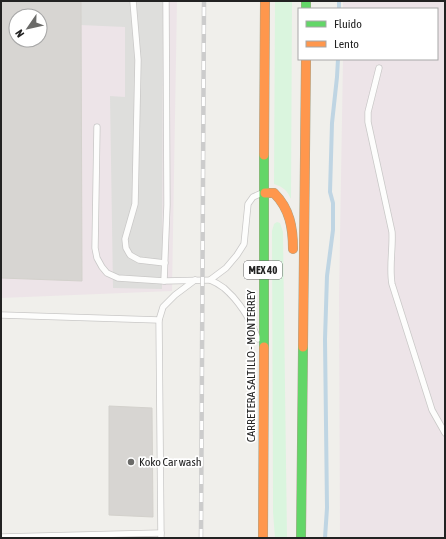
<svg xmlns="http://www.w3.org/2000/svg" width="446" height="539" font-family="'Asap Condensed',sans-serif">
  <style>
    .industrial { fill: #ede4e8; fill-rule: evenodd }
    .religious { fill: #dededc }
    .park { fill: #daf5de }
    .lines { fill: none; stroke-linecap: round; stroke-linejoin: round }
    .stream { stroke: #bfd5e3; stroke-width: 4 }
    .building { fill: #d7d5d2; stroke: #d3d1cc; fill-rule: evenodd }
    .lane-casing { stroke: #c9c8c7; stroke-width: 7 }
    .fast-casing { stroke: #a7a186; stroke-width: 10 }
    .slow-casing { stroke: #a7a186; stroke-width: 10 }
    .lane { stroke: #fdfdfc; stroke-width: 5.5 }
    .fast { stroke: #63d668; stroke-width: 9 }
    .slow { stroke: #ff974d; stroke-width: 9 }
    .rail-casing { stroke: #ccc; stroke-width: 4.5 }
    .rail { stroke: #fff; stroke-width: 3; stroke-dasharray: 9; stroke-linecap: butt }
    .poi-dot { fill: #6a6a68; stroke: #fff; stroke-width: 1.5 }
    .labels { text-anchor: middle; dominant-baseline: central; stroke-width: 3.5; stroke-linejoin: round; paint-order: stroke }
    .shield { fill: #fff; stroke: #646464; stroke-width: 1 }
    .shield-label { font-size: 11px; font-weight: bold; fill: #222 }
    .street-label { font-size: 12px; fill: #222; stroke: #fff }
    .poi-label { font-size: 12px; fill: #222; stroke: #fff; text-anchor: start }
  </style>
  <rect width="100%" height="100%" fill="#f0efeb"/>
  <g class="industrial">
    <path d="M1,1H177L172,291L1,298ZM16,16H40V40H16Z"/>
    <polygon points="343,1 445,1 445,538 340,538 339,297 343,59 437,59 437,9 343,9"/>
  </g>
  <polygon class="religious" points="81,1 163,1 162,289 113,288 110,96 125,97 125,27 80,25"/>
  <g class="park">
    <path d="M275,1H292L291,199C287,190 283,187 274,184Z"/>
    <polygon points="277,222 280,223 283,232 287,538 275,538 273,512 272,231 274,224"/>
  </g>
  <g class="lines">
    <g class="stream">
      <polyline points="339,1 339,9"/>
      <polyline points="325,538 327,508 325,339 327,276 333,230 333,203 330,192 332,123 337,77 338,59"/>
    </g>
  </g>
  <g class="building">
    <path d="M1,1H81L82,281L1,278ZM16,16H40V40H16Z"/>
    <polygon points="109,406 152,408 153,517 109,515"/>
  </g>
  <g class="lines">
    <defs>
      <g id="lane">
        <polyline points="133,1 138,60 135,204 125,239 126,248 130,255 139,260 165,263"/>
        <path d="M379,68L368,112V122L392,232C393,249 389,267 392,284L432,410L445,433"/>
        <polyline points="97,127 95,248 97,258 102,267 107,273 118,278 164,281 210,280 226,268 237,255 244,244 248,204 253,197 262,193"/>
        <path d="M210,280C215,282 220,285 224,288C239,301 251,321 258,339"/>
        <polyline points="164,281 167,205 166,1"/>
        <polyline points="1,315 159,320"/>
        <polyline points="1,537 161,533"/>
        <polyline points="161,538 159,320 163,307 175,295 195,280"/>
      </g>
      <g id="fast">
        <polyline points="306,1 306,9"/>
        <polyline points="264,347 264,155"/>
        <polyline points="301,538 303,347"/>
      </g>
      <g id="slow">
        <polyline points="264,155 265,1"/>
        <path d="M265,193H274C290,209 293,228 293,249"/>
        <polyline points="303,347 306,59"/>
        <polyline points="263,538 264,347"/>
      </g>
    </defs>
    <use href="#lane" class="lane-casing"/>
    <use href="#fast" class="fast-casing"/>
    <use href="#slow" class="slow-casing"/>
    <use href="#lane" class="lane"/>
    <use href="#fast" class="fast"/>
    <use href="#slow" class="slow"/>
    <defs>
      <polyline id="rail" points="201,538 204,1"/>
    </defs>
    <use href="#rail" class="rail-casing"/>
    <use href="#rail" class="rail"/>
  </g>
  <circle class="poi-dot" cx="131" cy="462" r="4"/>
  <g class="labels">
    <rect class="shield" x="244" y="261" width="38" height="18" rx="3"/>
    <g class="shield-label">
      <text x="263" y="270">MEX 40</text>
    </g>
    <g class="street-label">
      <text transform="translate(251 366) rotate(-90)">CARRETERA SALTILLO - MONTERREY</text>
    </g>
    <g class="poi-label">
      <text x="139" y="462">Koko Car wash</text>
    </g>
  </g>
  <rect width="446" height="539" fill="none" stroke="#222222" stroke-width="4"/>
  <rect x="298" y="8" width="140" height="52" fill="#ffffff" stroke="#a7a7a7"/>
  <rect x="306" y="21" width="20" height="6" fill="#63d668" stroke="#a7a7a7"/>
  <text x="334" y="28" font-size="12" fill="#222222">Fluido</text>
  <rect x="306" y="41" width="20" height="6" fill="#ff974d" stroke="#a7a7a7"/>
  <text x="334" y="48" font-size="12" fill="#222222">Lento</text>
  <g transform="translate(28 28) rotate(236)"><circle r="19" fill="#ffffff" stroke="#a7a7a7"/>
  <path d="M0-3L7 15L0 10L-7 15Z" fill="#6a6a68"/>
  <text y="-6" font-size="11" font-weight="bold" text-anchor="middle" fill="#222222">N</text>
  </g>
</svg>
